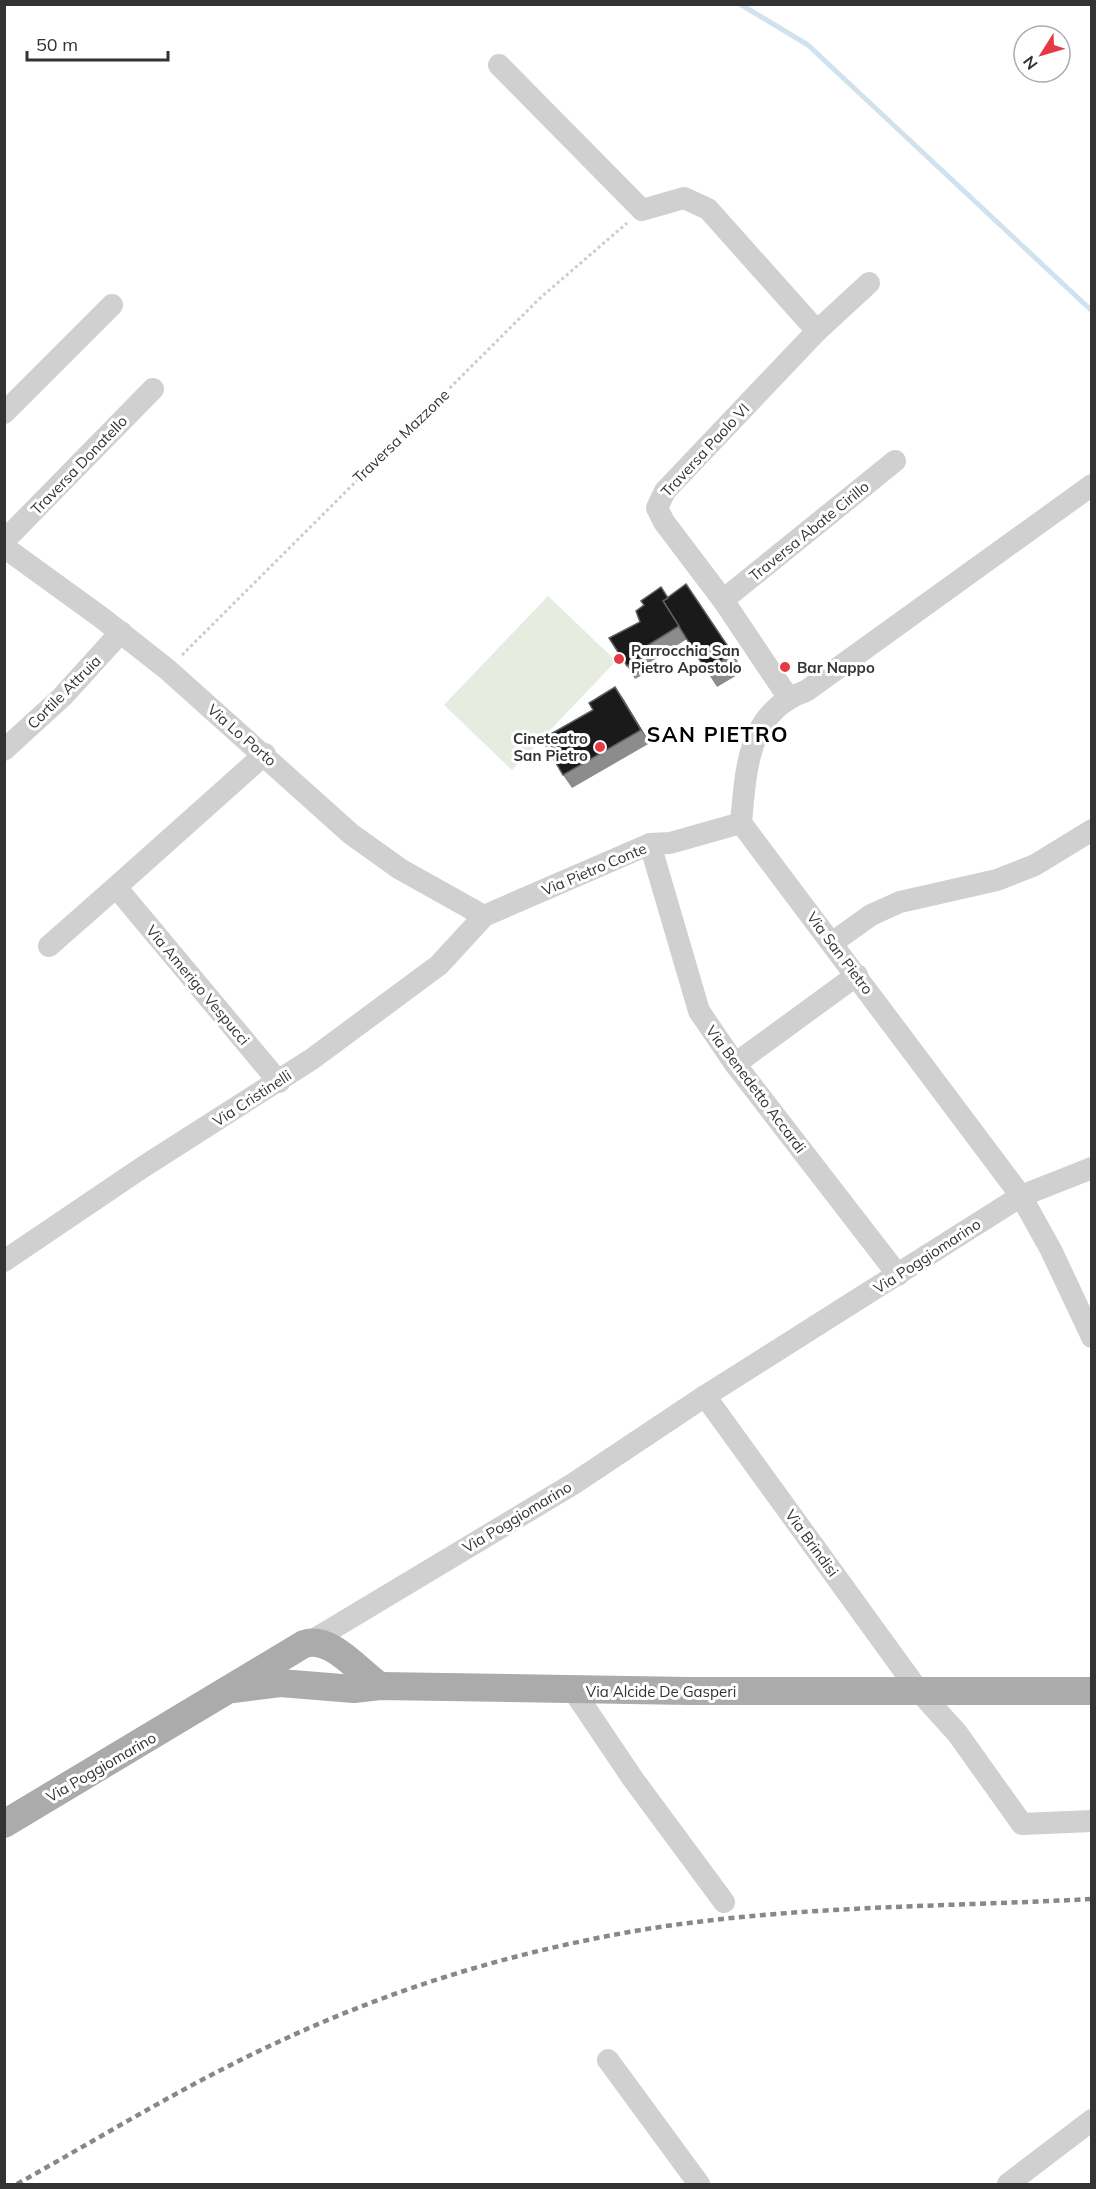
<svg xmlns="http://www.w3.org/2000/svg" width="1096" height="2189" font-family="Mulish,sans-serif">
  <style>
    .green { fill: #e6ecdf }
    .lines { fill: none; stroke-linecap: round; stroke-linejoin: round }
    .stream { stroke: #cfe2ee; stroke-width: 5 }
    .path { stroke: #cdcdcd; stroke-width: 3; stroke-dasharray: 3 3; stroke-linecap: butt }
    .minor { stroke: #d0d0d0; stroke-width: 22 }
    .major { stroke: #ababab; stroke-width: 28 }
    .rail { stroke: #888; stroke-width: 4.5; stroke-dasharray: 6 4.5; stroke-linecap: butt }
    .wall { fill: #8c8c8c }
    .shaded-wall { fill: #5f5f5f }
    .building { fill: #1a1a1a; stroke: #5f5f5f; stroke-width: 1.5 }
    .poi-dot { fill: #e63946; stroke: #fff; stroke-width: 2 }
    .labels { text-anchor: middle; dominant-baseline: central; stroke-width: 6; stroke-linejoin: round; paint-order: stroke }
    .street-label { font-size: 15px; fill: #333; stroke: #fff }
    .poi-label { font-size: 15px; font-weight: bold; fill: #333; stroke: #fff; text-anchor: start }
    .district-label { font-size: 21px; font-weight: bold; letter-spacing: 1.5px; fill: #000; stroke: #fff }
  </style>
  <rect width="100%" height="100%" fill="#fff"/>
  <polygon class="green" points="548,596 616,661 512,770 444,705"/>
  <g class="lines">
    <polyline class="stream" points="740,4 808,45 1092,311"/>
    <polyline class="path" points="182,655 539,299 627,223"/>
    <g class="minor">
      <polyline points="499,65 642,210 684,198 708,209 817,331"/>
      <polyline points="4,413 112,305"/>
      <path d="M1092,485L806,691C747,711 746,770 741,823L1021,1196L1051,1250L1092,1337"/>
      <polyline points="4,541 153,389"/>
      <polyline points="4,547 102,618 168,670 351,834 400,869 484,916"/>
      <polyline points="723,600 895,461"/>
      <polyline points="788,697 723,600 664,522 657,508 665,491 817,331 869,283"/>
      <polyline points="4,750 62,697 121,632"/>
      <polyline points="265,754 116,887 279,1082"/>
      <polyline points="650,844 699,1011 735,1064 898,1275"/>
      <polyline points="832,943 871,915 900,902 997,880 1035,865 1092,830"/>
      <polyline points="49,946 116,887"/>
      <polyline points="735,1064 857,975"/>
      <polyline points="4,1261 143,1167 312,1059 439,965 484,916 650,844 670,843 741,823"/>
      <polyline points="705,1396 918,1690 957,1733 1022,1824 1092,1821"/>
      <polyline points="310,1642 573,1484 705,1396 1021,1196 1092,1168"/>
      <polyline points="573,1690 633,1779 724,1902"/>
      <polyline points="608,2060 699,2184"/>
      <polyline points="1008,2184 1092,2120"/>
    </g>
    <g class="major">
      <polyline points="233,1689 280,1683 354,1689 380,1686 689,1691 1092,1691"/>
      <path d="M4,1824L304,1644C331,1635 359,1672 380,1686"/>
    </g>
    <path class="rail" d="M17,2184C103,2136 187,2084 276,2043C374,1997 477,1963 583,1941C749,1905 922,1908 1092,1899"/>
  </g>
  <g class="wall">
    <polygon points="668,598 698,601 744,671 717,687 706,670 687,639 646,665 650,671 635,679 627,666 644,606 641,601"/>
    <polygon points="615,687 624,700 650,743 572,788 563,775 593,710"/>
  </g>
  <polygon class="shaded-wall" points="615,687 624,700 650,743 641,730"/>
  <g class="building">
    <polygon points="686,584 733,654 706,670 663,601"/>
    <polygon points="661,587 668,598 663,601 679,626 637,652 641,658 627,666 609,638 640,622 636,611 644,605 641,601"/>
    <polygon points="615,687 641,730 563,775 542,739 593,710 589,703"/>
  </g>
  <g class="poi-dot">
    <circle cx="619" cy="659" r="6"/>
    <circle cx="785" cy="667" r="6"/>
    <circle cx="600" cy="747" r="6"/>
  </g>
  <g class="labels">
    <g class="street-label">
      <text transform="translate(401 436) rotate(-44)">Traversa Mazzone</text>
      <text transform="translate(705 450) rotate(-47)">Traversa Paolo VI</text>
      <text transform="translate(79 465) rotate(-46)">Traversa Donatello</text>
      <text transform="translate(809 531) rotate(-39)">Traversa Abate Cirillo</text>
      <text transform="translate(64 692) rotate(-45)">Cortile Attruia</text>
      <text transform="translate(242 735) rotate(41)">Via Lo Porto</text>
      <text transform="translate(594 869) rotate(-23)">Via Pietro Conte</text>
      <text transform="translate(840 953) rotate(53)">Via San Pietro</text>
      <text transform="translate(198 985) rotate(50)">Via Amerigo Vespucci</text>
      <text transform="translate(756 1089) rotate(53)">Via Benedetto Accardi</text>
      <text transform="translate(252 1098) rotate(-33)">Via Cristinelli</text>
      <text transform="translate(927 1256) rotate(-33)">Via Poggiomarino</text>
      <text transform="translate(517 1517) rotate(-31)">Via Poggiomarino</text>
      <text transform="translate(812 1543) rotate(54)">Via Brindisi</text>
      <text x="661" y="1691">Via Alcide De Gasperi</text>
      <text transform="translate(101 1767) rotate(-30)">Via Poggiomarino</text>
    </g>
    <g class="poi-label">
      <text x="631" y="650">Parrocchia San<tspan x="631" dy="17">Pietro Apostolo</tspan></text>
      <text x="797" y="667">Bar Nappo</text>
      <text x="588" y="738" text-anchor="end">Cineteatro<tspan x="588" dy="17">San Pietro</tspan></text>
    </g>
    <g class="district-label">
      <text x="718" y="734">SAN PIETRO</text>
    </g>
  </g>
  <rect width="1096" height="2189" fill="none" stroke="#333333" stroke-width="12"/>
  <g transform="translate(1042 54) rotate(233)"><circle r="28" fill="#ffffff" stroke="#adadad" stroke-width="1.5"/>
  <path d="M0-4.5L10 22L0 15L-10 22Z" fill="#e63946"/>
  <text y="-9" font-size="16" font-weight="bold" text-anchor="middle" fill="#333333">N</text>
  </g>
  <path d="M27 51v9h141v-9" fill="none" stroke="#333333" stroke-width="3"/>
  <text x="36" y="51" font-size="18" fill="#333333" stroke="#ffffff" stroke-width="4.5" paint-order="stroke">50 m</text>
</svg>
